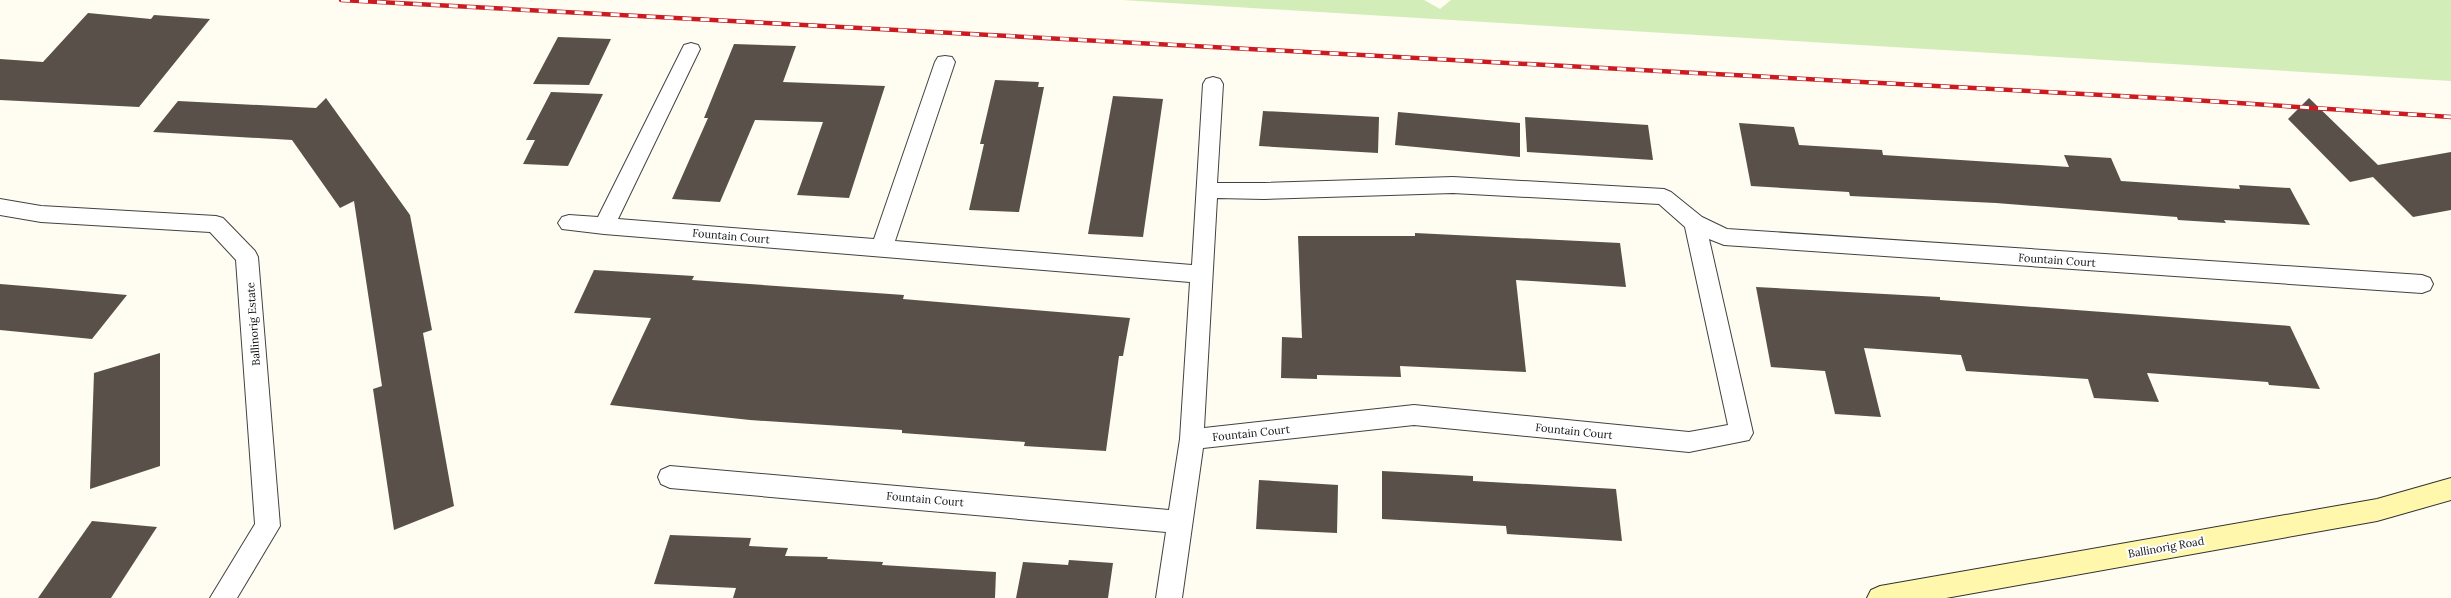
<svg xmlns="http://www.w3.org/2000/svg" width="2451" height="598" font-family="Lora,serif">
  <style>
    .green { fill: #d2edb7 }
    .building { fill: #59504a }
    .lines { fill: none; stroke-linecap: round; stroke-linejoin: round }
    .street-casing { stroke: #424242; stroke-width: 2 }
    .secondary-casing { stroke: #313131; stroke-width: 2 }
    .street { fill: #fff; fill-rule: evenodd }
    .secondary { fill: #fff7ac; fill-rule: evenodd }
    .rail-casing { stroke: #cb1b21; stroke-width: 4.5 }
    .rail { stroke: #fff; stroke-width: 3; stroke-dasharray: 9; stroke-linecap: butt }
    .labels { text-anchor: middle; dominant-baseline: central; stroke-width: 4; stroke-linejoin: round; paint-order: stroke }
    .street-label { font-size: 11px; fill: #0f0f0f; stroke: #fff }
  </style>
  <rect width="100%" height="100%" fill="#fffcf1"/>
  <polygon class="green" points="1122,0 1424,0 1440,9 1451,0 2451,0 2451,81"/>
  <g class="building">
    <polygon points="88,13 151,19 154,15 210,19 139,107 0,100 0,59 43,62"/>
    <polygon points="558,37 611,39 589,85 533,84"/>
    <polygon points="734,44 796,46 783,82 885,86 849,198 797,195 823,122 755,120 720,202 672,199 708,118 704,118"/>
    <polygon points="995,80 1039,82 1038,87 1044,87 1019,212 969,210 984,144 980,144"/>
    <polygon points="551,92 603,94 568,166 523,164 535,140 526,140"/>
    <polygon points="1113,96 1163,99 1143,237 1088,234"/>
    <polygon points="326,98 410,215 432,330 423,333 454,506 394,530 373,389 382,386 354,201 340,208 292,140 153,132 178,101 316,108"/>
    <polygon points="2309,98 2378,165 2451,152 2451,210 2413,217 2373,177 2350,182 2288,119"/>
    <polygon points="1263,111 1379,117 1378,153 1259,146"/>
    <polygon points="1398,112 1520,123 1520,157 1395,145"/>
    <polygon points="1525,117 1648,125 1653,160 1527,152"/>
    <polygon points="1739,123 1794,127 1799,145 1882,150 1883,155 2069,167 2064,155 2111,158 2121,181 2240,189 2239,185 2290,188 2310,225 2224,220 2226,223 2178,220 2177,217 1996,203 1850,196 1849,192 1751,186"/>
    <polygon points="1415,233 1620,243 1626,287 1516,280 1526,372 1400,366 1401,377 1317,375 1317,379 1281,378 1282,337 1302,338 1298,236 1415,236"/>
    <polygon points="594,270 694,276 692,280 904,295 903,299 1130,318 1123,356 1119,356 1106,451 1024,446 1025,442 902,433 902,430 750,420 610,405 651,318 574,313"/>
    <polygon points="0,284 49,288 127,295 92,339 0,330"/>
    <polygon points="1756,287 1940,297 1940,300 2290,326 2320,389 2269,385 2268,382 2147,373 2159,402 2094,398 2088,379 1966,371 1961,355 1864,348 1881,417 1835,414 1825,371 1771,367"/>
    <polygon points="160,353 160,466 90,489 94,373"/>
    <polygon points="1382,471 1473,476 1473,481 1616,489 1622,541 1507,534 1506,526 1382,519"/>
    <polygon points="1259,480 1338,485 1337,533 1256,529"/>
    <polygon points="92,521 157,527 111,598 38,598"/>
    <polygon points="670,535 751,538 749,546 788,548 785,556 828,557 827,559 883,562 882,565 996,572 995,598 733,598 736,588 654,584"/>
    <polygon points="1069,560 1113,563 1108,598 1016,598 1023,562 1068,565"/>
  </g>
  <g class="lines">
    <defs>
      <g id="street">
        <path d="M691,43L698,45L700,49L618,219L874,239L935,62L938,57L945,56L952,57L955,62L895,241L1192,265L1203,84L1206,79L1213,77L1220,79L1223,84L1217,183H1264L1453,177L1664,189L1671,192L1702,217L1727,229L2422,275L2430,278L2433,284L2430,290L2422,293L1724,245L1709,239L1753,433L1749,440L1689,452L1414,425L1203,448L1182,598H1156L1166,532L670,488L661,484L658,477L661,470L670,466L1169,510L1180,439L1190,282L604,234L562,229L558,223L562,217L569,215L598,217L684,45ZM1453,193L1659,204L1685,227L1728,425L1689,432L1414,405L1204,428L1217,198L1264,199Z"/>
        <polygon points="0,199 41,206 216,216 223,218 255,251 258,257 280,526 237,598 210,598 255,524 236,260 210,232 41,222 0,215"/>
      </g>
      <polygon id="secondary" points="2451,478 2451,500 2377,521 1946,598 1867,598 1871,590 1880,586 2377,499"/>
    </defs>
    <use href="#street" class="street-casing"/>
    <use href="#secondary" class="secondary-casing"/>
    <use href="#street" class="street"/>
    <use href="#secondary" class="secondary"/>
    <defs>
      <polyline id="rail" points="341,0 2177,99 2451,117"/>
    </defs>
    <use href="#rail" class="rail-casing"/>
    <use href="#rail" class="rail"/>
  </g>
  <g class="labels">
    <g class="street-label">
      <text transform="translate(731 236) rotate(5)">Fountain Court</text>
      <text transform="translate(2057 260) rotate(4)">Fountain Court</text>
      <text transform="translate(253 324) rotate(-94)">Ballinorig Estate</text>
      <text transform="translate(1574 431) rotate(6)">Fountain Court</text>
      <text transform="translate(1251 433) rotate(-6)">Fountain Court</text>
      <text transform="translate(925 499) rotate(5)">Fountain Court</text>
      <text transform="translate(2166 547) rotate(-10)">Ballinorig Road</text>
    </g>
  </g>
</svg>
